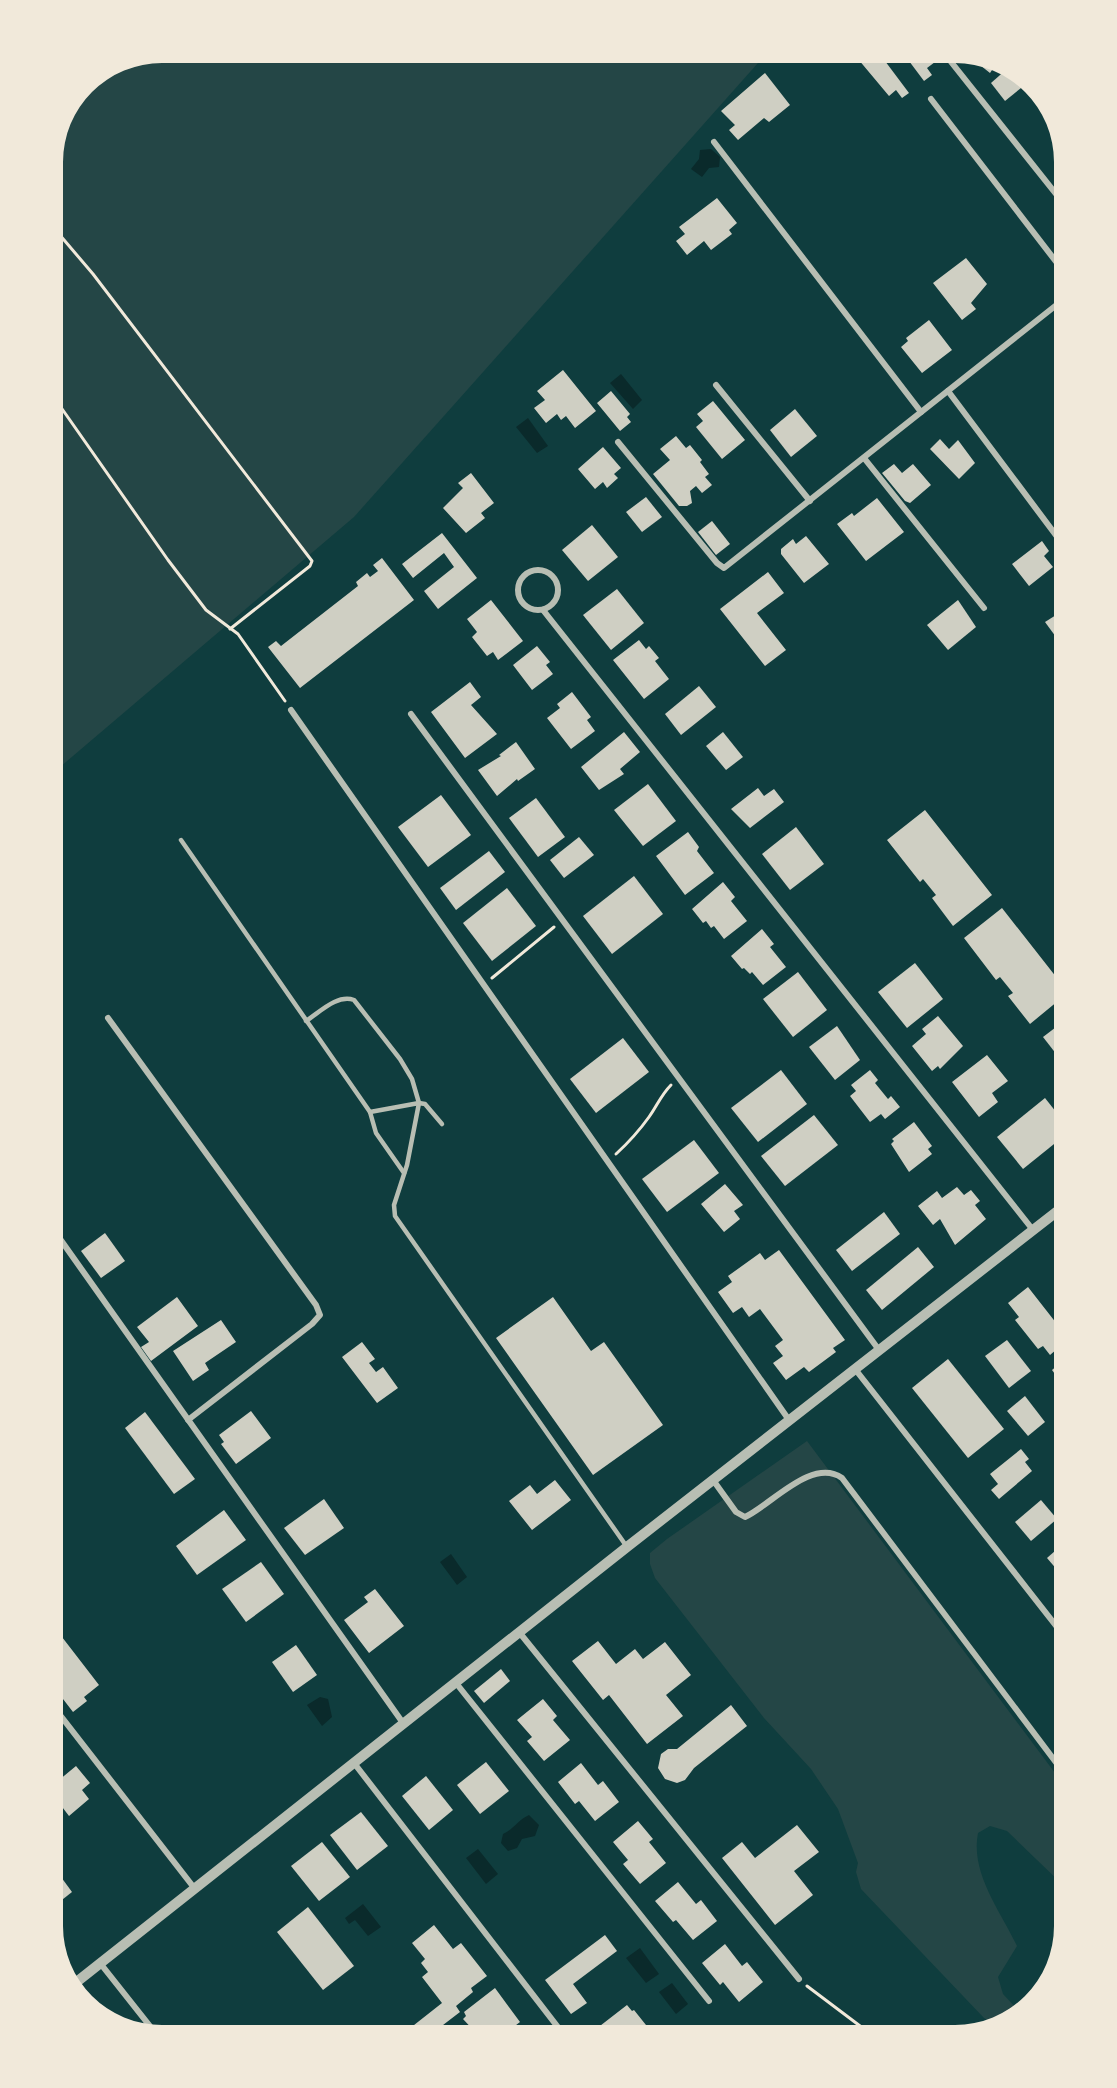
<svg xmlns="http://www.w3.org/2000/svg" width="1117" height="2088" font-family="Figtree,sans-serif">
  <style>
    .green { fill: #244646 }
    .water { fill: #0a2a2b }
    .building { fill: #cfcfc3 }
    .lines { fill: none; stroke-linecap: round; stroke-linejoin: round }
    .path { stroke: #f1e9da; stroke-width: 3 }
    .service { stroke: #b8beb3; stroke-width: 4.5 }
    .minor { stroke: #b8beb3; stroke-width: 6 }
    .tertiary { stroke: #b8beb3; stroke-width: 10 }
  </style>
  <rect width="100%" height="100%" fill="#0f3d3e"/>
  <g class="green">
    <polygon points="162,53 767,53 354,517 53,773 53,155 85,84 120,61"/>
    <path d="M807,1441L1064,1785V1886L1007,1831L990,1826L978,1833C970,1873 1001,1912 1017,1946L998,1977L1003,1994L1018,2010L997,2027L984,2018L861,1889L856,1872L858,1863L838,1809L811,1769L764,1718L655,1578L650,1564V1553L667,1539Z"/>
  </g>
  <g class="water">
    <polygon points="711,149 720,157 719,167 709,168 702,177 691,169 699,159 700,150"/>
    <polygon points="621,374 642,400 633,409 610,383"/>
    <polygon points="528,418 548,446 537,453 516,427"/>
    <polygon points="451,1554 467,1577 457,1585 440,1562"/>
    <polygon points="320,1697 328,1699 332,1717 322,1726 307,1705"/>
    <path d="M529,1815L539,1825L535,1836L522,1839L517,1848L508,1851L501,1843L503,1834C514,1829 518,1820 529,1815Z"/>
    <polygon points="478,1849 498,1874 486,1884 466,1858"/>
    <polygon points="363,1904 381,1927 368,1936 355,1920 349,1924 345,1918"/>
    <polygon points="640,1948 659,1974 646,1983 626,1958"/>
    <polygon points="672,1983 688,2004 676,2014 659,1992"/>
  </g>
  <g class="building">
    <polygon points="853,53 903,53 898,56 896,53 885,61 909,93 902,98 896,90 889,96"/>
    <polygon points="903,53 928,53 935,62 927,68 932,75 924,81"/>
    <polygon points="966,54 985,61 996,64 990,73"/>
    <polygon points="1008,68 1016,71 1026,84 1005,101 991,83"/>
    <polygon points="765,73 790,105 769,122 764,118 738,140 729,130 735,125 721,111"/>
    <polygon points="717,198 737,223 729,230 732,234 711,250 704,241 687,255 676,241 685,234 679,227"/>
    <polygon points="966,258 987,284 971,303 976,309 962,320 933,283"/>
    <polygon points="929,320 952,350 922,373 901,347 908,341 906,338"/>
    <polygon points="563,370 596,411 575,428 566,416 561,420 557,414 546,423 534,408 545,400 537,391"/>
    <polygon points="611,391 630,414 627,417 631,422 620,431 597,403"/>
    <polygon points="713,401 745,440 722,459 696,427 703,421 697,414"/>
    <polygon points="795,409 817,436 791,457 770,430"/>
    <polygon points="676,436 686,448 690,445 702,460 700,462 709,474 705,477 712,485 702,493 696,486 690,491 692,503 687,506 679,506 653,474 670,460 660,449"/>
    <polygon points="940,439 949,449 958,440 975,463 959,479 930,449"/>
    <polygon points="603,447 621,468 614,474 618,478 607,488 603,482 595,489 578,469"/>
    <polygon points="894,464 902,473 913,464 931,485 910,503 905,501 882,473"/>
    <polygon points="471,473 494,503 481,513 485,518 466,533 443,508 463,488 458,483"/>
    <polygon points="646,497 662,517 642,532 626,512"/>
    <polygon points="877,498 904,532 866,561 837,524 852,513 854,516"/>
    <polygon points="712,521 730,544 716,555 698,532"/>
    <polygon points="592,525 618,557 588,581 562,550"/>
    <polygon points="442,533 477,578 438,609 424,591 454,567 444,553 413,578 402,564"/>
    <polygon points="806,536 829,564 804,583 781,554 781,549 793,539 796,544"/>
    <polygon points="1042,541 1049,551 1044,556 1053,567 1029,586 1012,564"/>
    <polygon points="382,558 414,600 300,688 268,647 276,641 281,646 358,586 356,582 367,573 370,577 378,571 373,565"/>
    <polygon points="768,572 784,593 757,613 786,650 765,666 720,609"/>
    <polygon points="617,589 644,623 611,650 583,615"/>
    <polygon points="491,600 523,641 498,660 493,652 487,656 472,637 477,632 467,619"/>
    <polygon points="958,600 976,627 948,650 927,625"/>
    <polygon points="1064,610 1064,648 1045,622"/>
    <polygon points="639,640 646,649 649,646 659,658 655,661 669,679 644,699 613,660"/>
    <polygon points="537,646 550,662 546,665 553,674 532,690 513,665"/>
    <polygon points="470,682 481,697 471,705 497,734 465,758 431,712"/>
    <polygon points="699,686 716,707 681,735 665,714"/>
    <polygon points="572,692 591,717 587,720 595,731 571,749 547,718 560,708 557,704"/>
    <polygon points="624,732 640,752 620,769 624,774 599,790 581,767"/>
    <polygon points="723,732 743,757 726,770 706,746"/>
    <polygon points="516,742 535,769 518,781 517,779 497,796 478,770 501,756 499,755"/>
    <polygon points="648,784 676,821 643,846 614,810"/>
    <polygon points="758,788 764,796 774,789 784,802 750,828 731,809"/>
    <polygon points="441,795 471,835 428,867 398,827"/>
    <polygon points="536,798 565,837 538,857 509,818"/>
    <polygon points="925,810 992,895 953,926 932,898 936,895 923,879 920,882 887,840"/>
    <polygon points="796,827 824,864 790,890 762,854"/>
    <polygon points="688,832 699,847 697,851 714,873 685,895 656,856"/>
    <polygon points="579,837 594,855 564,878 550,860"/>
    <polygon points="489,851 505,872 456,910 440,888"/>
    <polygon points="634,876 663,914 612,954 583,916"/>
    <polygon points="723,882 735,897 731,901 747,921 724,939 714,926 711,928 706,921 703,923 692,909"/>
    <polygon points="507,888 536,926 492,961 463,923"/>
    <polygon points="1002,908 1064,987 1064,996 1030,1024 1008,996 1013,993 1000,977 996,980 964,938"/>
    <polygon points="762,929 774,944 770,947 786,967 763,985 752,972 750,974 744,968 742,969 731,956"/>
    <polygon points="915,963 943,999 907,1028 878,992"/>
    <polygon points="798,972 827,1010 793,1037 763,999"/>
    <polygon points="938,1016 963,1046 940,1069 938,1066 932,1071 912,1046 926,1034 922,1029"/>
    <polygon points="1064,1021 1064,1064 1043,1037"/>
    <polygon points="837,1026 860,1060 835,1080 809,1047"/>
    <polygon points="623,1038 649,1072 596,1113 570,1079"/>
    <polygon points="987,1055 1008,1081 992,1093 998,1102 979,1117 952,1082"/>
    <polygon points="781,1070 807,1104 758,1142 731,1108"/>
    <polygon points="870,1070 878,1080 875,1083 888,1099 891,1096 900,1107 885,1119 881,1114 870,1122 850,1096 856,1091 851,1085"/>
    <polygon points="1045,1098 1064,1122 1064,1136 1023,1169 997,1137"/>
    <polygon points="814,1115 838,1145 785,1186 761,1156"/>
    <polygon points="914,1122 932,1146 928,1149 932,1154 909,1172 891,1144 894,1141 892,1139"/>
    <polygon points="694,1140 719,1173 667,1212 642,1179"/>
    <polygon points="725,1184 743,1205 734,1211 740,1219 724,1232 701,1204"/>
    <polygon points="957,1187 964,1195 971,1190 980,1201 975,1205 986,1219 955,1245 940,1219 933,1225 918,1206 937,1191 942,1198"/>
    <polygon points="884,1212 900,1234 852,1271 836,1250"/>
    <polygon points="105,1233 125,1261 101,1278 81,1251"/>
    <polygon points="918,1247 934,1267 882,1310 866,1290"/>
    <polygon points="779,1250 845,1340 833,1348 836,1352 809,1372 804,1367 786,1380 773,1363 783,1356 775,1346 783,1340 760,1309 749,1317 742,1307 733,1313 718,1292 732,1282 728,1276 760,1253 765,1260"/>
    <polygon points="1028,1287 1064,1333 1064,1343 1050,1355 1043,1346 1038,1349 1015,1320 1019,1317 1008,1303"/>
    <polygon points="177,1297 198,1326 151,1361 141,1347 149,1342 137,1327"/>
    <polygon points="553,1297 591,1351 604,1342 663,1425 593,1475 496,1338"/>
    <polygon points="221,1320 236,1342 205,1363 209,1370 193,1381 173,1351"/>
    <polygon points="1007,1340 1031,1371 1009,1388 985,1356"/>
    <polygon points="362,1342 375,1359 369,1363 376,1372 383,1367 398,1388 377,1403 342,1357"/>
    <polygon points="948,1359 1004,1429 968,1458 912,1388"/>
    <polygon points="1064,1360 1064,1387 1052,1370"/>
    <polygon points="1025,1396 1045,1422 1028,1436 1007,1411"/>
    <polygon points="251,1411 271,1438 236,1464 221,1444 224,1442 219,1435"/>
    <polygon points="145,1412 195,1479 174,1494 125,1428"/>
    <polygon points="1021,1449 1029,1459 1025,1462 1032,1471 999,1499 991,1490 998,1484 990,1474"/>
    <polygon points="555,1480 571,1500 532,1530 509,1501 530,1485 537,1494"/>
    <polygon points="324,1499 344,1528 305,1555 284,1528"/>
    <polygon points="1041,1500 1057,1519 1031,1541 1015,1522"/>
    <polygon points="224,1510 246,1540 197,1575 176,1546"/>
    <polygon points="1064,1543 1064,1578 1047,1558"/>
    <polygon points="261,1562 284,1594 246,1622 222,1589"/>
    <polygon points="375,1589 404,1626 369,1653 344,1620 368,1602 364,1597"/>
    <polygon points="62,1637 99,1685 84,1697 87,1701 73,1712 53,1686 53,1644"/>
    <polygon points="598,1641 616,1664 635,1649 643,1659 665,1642 691,1675 666,1695 683,1716 647,1744 609,1695 603,1700 572,1661"/>
    <polygon points="296,1645 317,1675 293,1692 272,1662"/>
    <polygon points="501,1669 510,1681 484,1703 474,1691"/>
    <polygon points="543,1699 557,1716 553,1720 570,1740 544,1761 527,1741 532,1737 517,1720"/>
    <polygon points="731,1705 747,1726 694,1768 685,1780 677,1783 665,1779 658,1768 661,1754 668,1749 677,1749"/>
    <polygon points="486,1762 509,1791 480,1814 457,1785"/>
    <polygon points="581,1763 598,1785 603,1781 619,1802 595,1821 579,1801 575,1804 558,1782"/>
    <polygon points="76,1766 90,1783 82,1790 89,1799 69,1816 53,1795 53,1785"/>
    <polygon points="426,1776 453,1810 429,1830 402,1796"/>
    <polygon points="361,1812 388,1846 357,1870 330,1835"/>
    <polygon points="638,1821 653,1839 649,1842 666,1863 640,1884 623,1864 628,1860 613,1842"/>
    <polygon points="797,1825 819,1852 794,1871 813,1895 775,1925 722,1858 742,1842 755,1858"/>
    <polygon points="322,1842 350,1877 319,1901 291,1866"/>
    <polygon points="53,1866 72,1892 53,1907"/>
    <polygon points="678,1882 696,1904 701,1900 717,1921 693,1940 676,1920 673,1922 655,1901"/>
    <polygon points="308,1907 354,1966 323,1990 277,1932"/>
    <polygon points="434,1925 453,1949 461,1943 487,1976 471,1988 473,1992 456,2006 460,2012 430,2035 413,2035 409,2029 442,2003 422,1977 428,1972 421,1963 425,1959 412,1943"/>
    <polygon points="605,1935 617,1951 573,1984 587,2003 571,2014 545,1980"/>
    <polygon points="725,1944 742,1966 747,1962 763,1982 739,2002 723,1982 720,1985 702,1963"/>
    <polygon points="495,1988 520,2022 503,2035 478,2035 463,2019 466,2016 464,2012"/>
    <polygon points="627,2005 632,2011 634,2010 654,2035 601,2035 596,2029"/>
  </g>
  <g class="lines">
    <g class="path">
      <polyline points="53,227 93,274 312,561 310,566 230,629"/>
      <polyline points="53,396 168,560 206,610 238,634 285,701"/>
      <polyline points="492,978 554,927"/>
      <path d="M616,1154C628,1143 639,1131 649,1117C657,1106 661,1095 671,1085"/>
      <polyline points="807,1986 872,2035"/>
    </g>
    <g class="service">
      <polyline points="181,840 370,1112 376,1133 404,1173"/>
      <path d="M306,1021C320,1012 337,994 354,1000L400,1059L412,1079L419,1103L407,1165L394,1205L395,1216L627,1547"/>
      <polyline points="370,1112 419,1103 425,1104 442,1124"/>
    </g>
    <g class="minor">
      <polyline points="944,53 1064,204"/>
      <polyline points="931,99 1064,272"/>
      <polyline points="714,142 921,412"/>
      <polyline points="716,385 810,501"/>
      <polyline points="948,391 1064,546"/>
      <polyline points="618,442 717,563 724,568 1064,299"/>
      <polyline points="864,458 984,608"/>
      <circle cx="538" cy="590" r="20"/>
      <polyline points="543,610 1033,1230"/>
      <polyline points="291,710 789,1420"/>
      <polyline points="411,714 879,1350"/>
      <polyline points="108,1018 316,1305 320,1315 312,1324 188,1420"/>
      <polyline points="53,1229 403,1723"/>
      <polyline points="855,1369 1064,1636"/>
      <path d="M713,1480L736,1512L745,1517C771,1505 812,1457 842,1478L1064,1773"/>
      <polyline points="519,1632 799,1979"/>
      <polyline points="456,1683 709,2001"/>
      <polyline points="53,1706 195,1889"/>
      <polyline points="354,1763 564,2035"/>
      <polyline points="100,1963 157,2035"/>
    </g>
    <polyline class="tertiary" points="74,1984 627,1547 1064,1206"/>
  </g>
  <path d="M0 0H1117V2088H0ZM162 63H955A99 99 0 0 1 1054 162V1926A99 99 0 0 1 955 2025H162A99 99 0 0 1 63 1926V162A99 99 0 0 1 162 63Z" fill="#f1e9da" fill-rule="evenodd"/>
</svg>
